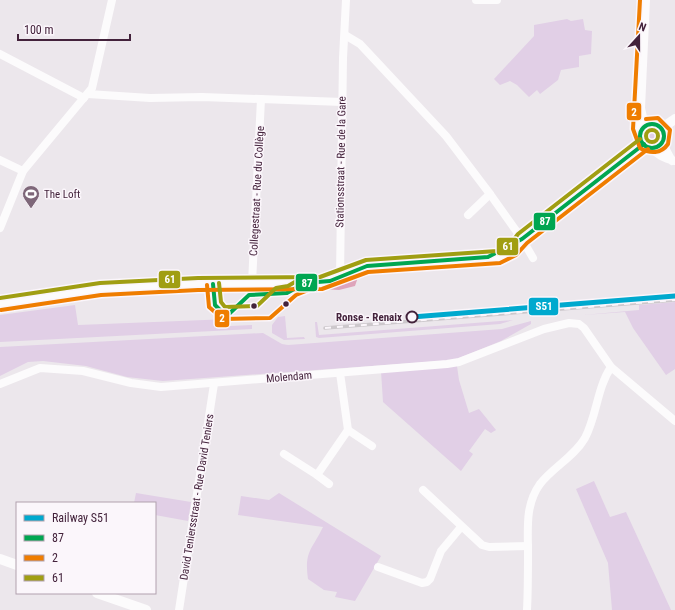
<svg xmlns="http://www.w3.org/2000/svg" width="675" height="610" font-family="'Roboto Condensed',sans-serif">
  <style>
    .green { fill: #e1cfe6 }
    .water { fill: #dea4ba }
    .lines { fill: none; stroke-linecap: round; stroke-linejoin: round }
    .minor { stroke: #fcfbfc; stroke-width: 8 }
    .tertiary { stroke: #fcfbfc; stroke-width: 10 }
    .rail-casing { stroke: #cdc8cc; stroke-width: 3.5 }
    .rail { stroke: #fbf6fb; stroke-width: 2; stroke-dasharray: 6; stroke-linecap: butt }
    .bus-1-casing { stroke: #fbf6fb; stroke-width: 7 }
    .bus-2-casing { stroke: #fbf6fb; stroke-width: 7 }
    .bus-3-casing { stroke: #fbf6fb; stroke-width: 7 }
    .bus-1 { stroke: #00a651; stroke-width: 4 }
    .bus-2 { stroke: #ef7d00; stroke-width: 4 }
    .bus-3 { stroke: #a09e12; stroke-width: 4 }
    .rail-1-casing { stroke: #fbf6fb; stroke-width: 8 }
    .rail-1 { stroke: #00a9ce; stroke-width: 5 }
    .bus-dot { fill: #43223b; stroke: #fbf6fb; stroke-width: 1.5 }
    .stop-dot { fill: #fbf6fb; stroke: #43223b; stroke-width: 2 }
    .labels { text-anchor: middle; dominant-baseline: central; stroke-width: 3; stroke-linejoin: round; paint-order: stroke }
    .street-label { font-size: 11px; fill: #43223b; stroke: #fbf6fb }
    .poi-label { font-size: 11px; fill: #43223b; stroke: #fbf6fb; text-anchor: start }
    .stop-label { font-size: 11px; font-weight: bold; fill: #43223b; stroke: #fbf6fb; text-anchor: end }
    .line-badge { stroke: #fbf6fb; stroke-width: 1.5 }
    .badge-label { font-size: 11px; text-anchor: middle; font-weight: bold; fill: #fff }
  </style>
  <rect width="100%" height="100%" fill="#ece7ec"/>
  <g class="green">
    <polygon points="567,19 571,21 583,19 585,30 592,31 591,54 579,56 579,67 561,70 558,80 540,94 537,90 529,97 517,85 510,81 500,85 494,79 534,36 534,25"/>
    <circle cx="654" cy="136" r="7"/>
    <polygon points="675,302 675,369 666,375 633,328 625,312 583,315 639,310 639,305"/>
    <polygon points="75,305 78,325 230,319 230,326 252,325 252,329 0,342 0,315"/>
    <polygon points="285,316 287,338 304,337 305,339 284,340 272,333 272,325 278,317"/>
    <polygon points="513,320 500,324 319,338 316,337 315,322 317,322 319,335"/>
    <polygon points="531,321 531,324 501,341 454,360 163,381 127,377 86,366 43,361 28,362 0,376 0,347 263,333 282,344 288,345 502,329"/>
    <polygon points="457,366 459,380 469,413 479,409 496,430 491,433 485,429 469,451 473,454 461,471 383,402 381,371"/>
    <polygon points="594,481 610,517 626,512 671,610 612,610 608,563 576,489"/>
    <polygon points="136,493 191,502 188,521 155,515 155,503 134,503"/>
    <path d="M279,493L381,556L355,601L335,597L337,592L324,590L308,579C304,551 312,550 323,527L238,515L241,496L269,500Z"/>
  </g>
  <polygon class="water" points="351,277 355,278 357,280 355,286 339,290 323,289"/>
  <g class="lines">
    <g class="minor">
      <polyline points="476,0 497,0"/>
      <polyline points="646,0 641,108 643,117 647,125"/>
      <polyline points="345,35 360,44 446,136 490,194 522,239 533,258"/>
      <polyline points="0,54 84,98"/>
      <polyline points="88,94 150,98 202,97 342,102"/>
      <polyline points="641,133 639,128 641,112"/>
      <polyline points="662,142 672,161"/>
      <path d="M650,147C659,156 663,158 675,161"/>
      <polyline points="0,160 23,171"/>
      <polyline points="468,215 490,194"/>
      <polyline points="0,228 23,171 92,88 112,0"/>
      <polyline points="340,277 343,58 346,0"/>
      <polyline points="252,283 261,99"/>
      <polyline points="340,373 348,430 372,446"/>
      <polyline points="0,384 40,368 83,371 131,383 161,387 447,364 459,362 544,329 569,323 579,324 584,328 611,367 675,421"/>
      <polyline points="284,454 317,475 348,430"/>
      <polyline points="317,475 329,484"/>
      <polyline points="423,490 482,545 489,547 528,546"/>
      <polyline points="378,567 422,583 427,582 430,579 441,551 461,527"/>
      <polyline points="179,610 214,384"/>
      <path d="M527,610C528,591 528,571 528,552C528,528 525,505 540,484C553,467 574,457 585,438C597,415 597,388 611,367"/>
    </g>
    <g class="tertiary">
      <circle cx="652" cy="136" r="12"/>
      <polyline points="662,128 675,119"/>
      <polyline points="517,241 522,239 644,144"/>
      <path d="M0,304L100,289L198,284L321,283L330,281L367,266L488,257C502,259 516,251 522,239"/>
      <polyline points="0,559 17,565"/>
      <polyline points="97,593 146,610"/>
    </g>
    <defs>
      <polyline id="rail" points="325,328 675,300"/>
    </defs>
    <use href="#rail" class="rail-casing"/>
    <use href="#rail" class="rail"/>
    <defs>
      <g id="bus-1">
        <circle cx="652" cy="136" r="12"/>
        <polyline points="213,284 215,305 223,313 230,313 249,295 287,293 305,283 330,281 367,266 488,257 522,239 644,144"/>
      </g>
      <g id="bus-2">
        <path d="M640,0L633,129L640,148C650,154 661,154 668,144L670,130L658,118L646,119"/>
        <polyline points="207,285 209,307 223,319 270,318 296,295 311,289"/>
        <polyline points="1,310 101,295 198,290 322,289 368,272 500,263 516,255 527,243 648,149"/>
      </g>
      <g id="bus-3">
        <circle cx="652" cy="136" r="6"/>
        <polyline points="219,283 221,302 225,307 257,306 276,288 288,286 300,279"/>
        <polyline points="0,298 100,283 198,278 320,277 366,260 497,251 509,246 518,234 640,139"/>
      </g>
    </defs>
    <use href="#bus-1" class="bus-1-casing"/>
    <use href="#bus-2" class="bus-2-casing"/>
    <use href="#bus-3" class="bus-3-casing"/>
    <use href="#bus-1" class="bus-1"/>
    <use href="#bus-2" class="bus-2"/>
    <use href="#bus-3" class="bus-3"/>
    <defs>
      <polyline id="rail-1" points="412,317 675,296"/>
    </defs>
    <use href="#rail-1" class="rail-1-casing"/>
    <use href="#rail-1" class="rail-1"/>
  </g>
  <defs>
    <symbol id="stadium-pin" viewBox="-11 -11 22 30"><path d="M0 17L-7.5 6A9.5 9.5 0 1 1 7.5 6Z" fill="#7e6779" stroke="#fbf6fb"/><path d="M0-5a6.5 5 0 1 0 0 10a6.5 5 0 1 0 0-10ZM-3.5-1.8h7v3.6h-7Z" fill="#fff"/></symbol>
  </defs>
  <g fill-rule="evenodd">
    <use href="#stadium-pin" x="21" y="184" width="20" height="27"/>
  </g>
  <g class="bus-dot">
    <circle cx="286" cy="304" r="3.5"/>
    <circle cx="254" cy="306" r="3.5"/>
  </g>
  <circle class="stop-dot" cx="412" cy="317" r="5.5"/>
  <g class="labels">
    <g class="street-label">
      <text transform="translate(341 162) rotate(-89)">Stationsstraat - Rue de la Gare</text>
      <text transform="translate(257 191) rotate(-87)">Collegestraat - Rue du Collège</text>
      <text transform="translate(289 377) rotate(-5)">Molendam</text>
      <text transform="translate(197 497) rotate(-81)">David Teniersstraat - Rue David Teniers</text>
    </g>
    <g class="poi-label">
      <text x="44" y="194">The Loft</text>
    </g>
    <g class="stop-label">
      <text x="402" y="317">Ronse - Renaix</text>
    </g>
  </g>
  <g class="line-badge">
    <rect x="626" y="102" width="16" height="19" rx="4" fill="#ef7d00"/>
    <rect x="533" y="212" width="23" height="19" rx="4" fill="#00a651"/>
    <rect x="496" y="237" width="23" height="19" rx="4" fill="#a09e12"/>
    <rect x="158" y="270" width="23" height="19" rx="4" fill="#a09e12"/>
    <rect x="295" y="273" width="23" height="19" rx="4" fill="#00a651"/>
    <rect x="528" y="297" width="31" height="19" rx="4" fill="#00a9ce"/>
    <rect x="214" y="309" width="16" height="19" rx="4" fill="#ef7d00"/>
  </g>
  <g class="badge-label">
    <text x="634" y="116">2</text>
    <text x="545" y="225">87</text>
    <text x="508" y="250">61</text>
    <text x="170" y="283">61</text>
    <text x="307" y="287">87</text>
    <text x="544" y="310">S51</text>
    <text x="222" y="322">2</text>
  </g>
  <rect x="16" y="502" width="140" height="92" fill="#fbf6fb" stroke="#b1a1ae"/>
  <rect x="24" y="515" width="20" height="6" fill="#00a9ce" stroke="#b1a1ae"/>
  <text x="52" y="522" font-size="12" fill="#43223b">Railway S51</text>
  <rect x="24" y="535" width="20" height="6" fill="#00a651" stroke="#b1a1ae"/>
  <text x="52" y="542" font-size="12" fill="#43223b">87</text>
  <rect x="24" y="555" width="20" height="6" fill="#ef7d00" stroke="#b1a1ae"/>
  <text x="52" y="562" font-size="12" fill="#43223b">2</text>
  <rect x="24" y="575" width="20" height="6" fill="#a09e12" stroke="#b1a1ae"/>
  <text x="52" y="582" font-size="12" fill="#43223b">61</text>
  <g transform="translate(639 36) rotate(21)" stroke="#fbf6fb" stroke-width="3" paint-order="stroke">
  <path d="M0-3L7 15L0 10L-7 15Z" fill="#43223b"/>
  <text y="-6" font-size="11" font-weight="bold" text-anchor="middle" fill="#43223b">N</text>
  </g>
  <path d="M18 34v6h112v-6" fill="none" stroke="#43223b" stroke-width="2"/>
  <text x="24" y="34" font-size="12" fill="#43223b" stroke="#fbf6fb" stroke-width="3" paint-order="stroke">100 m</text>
</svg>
